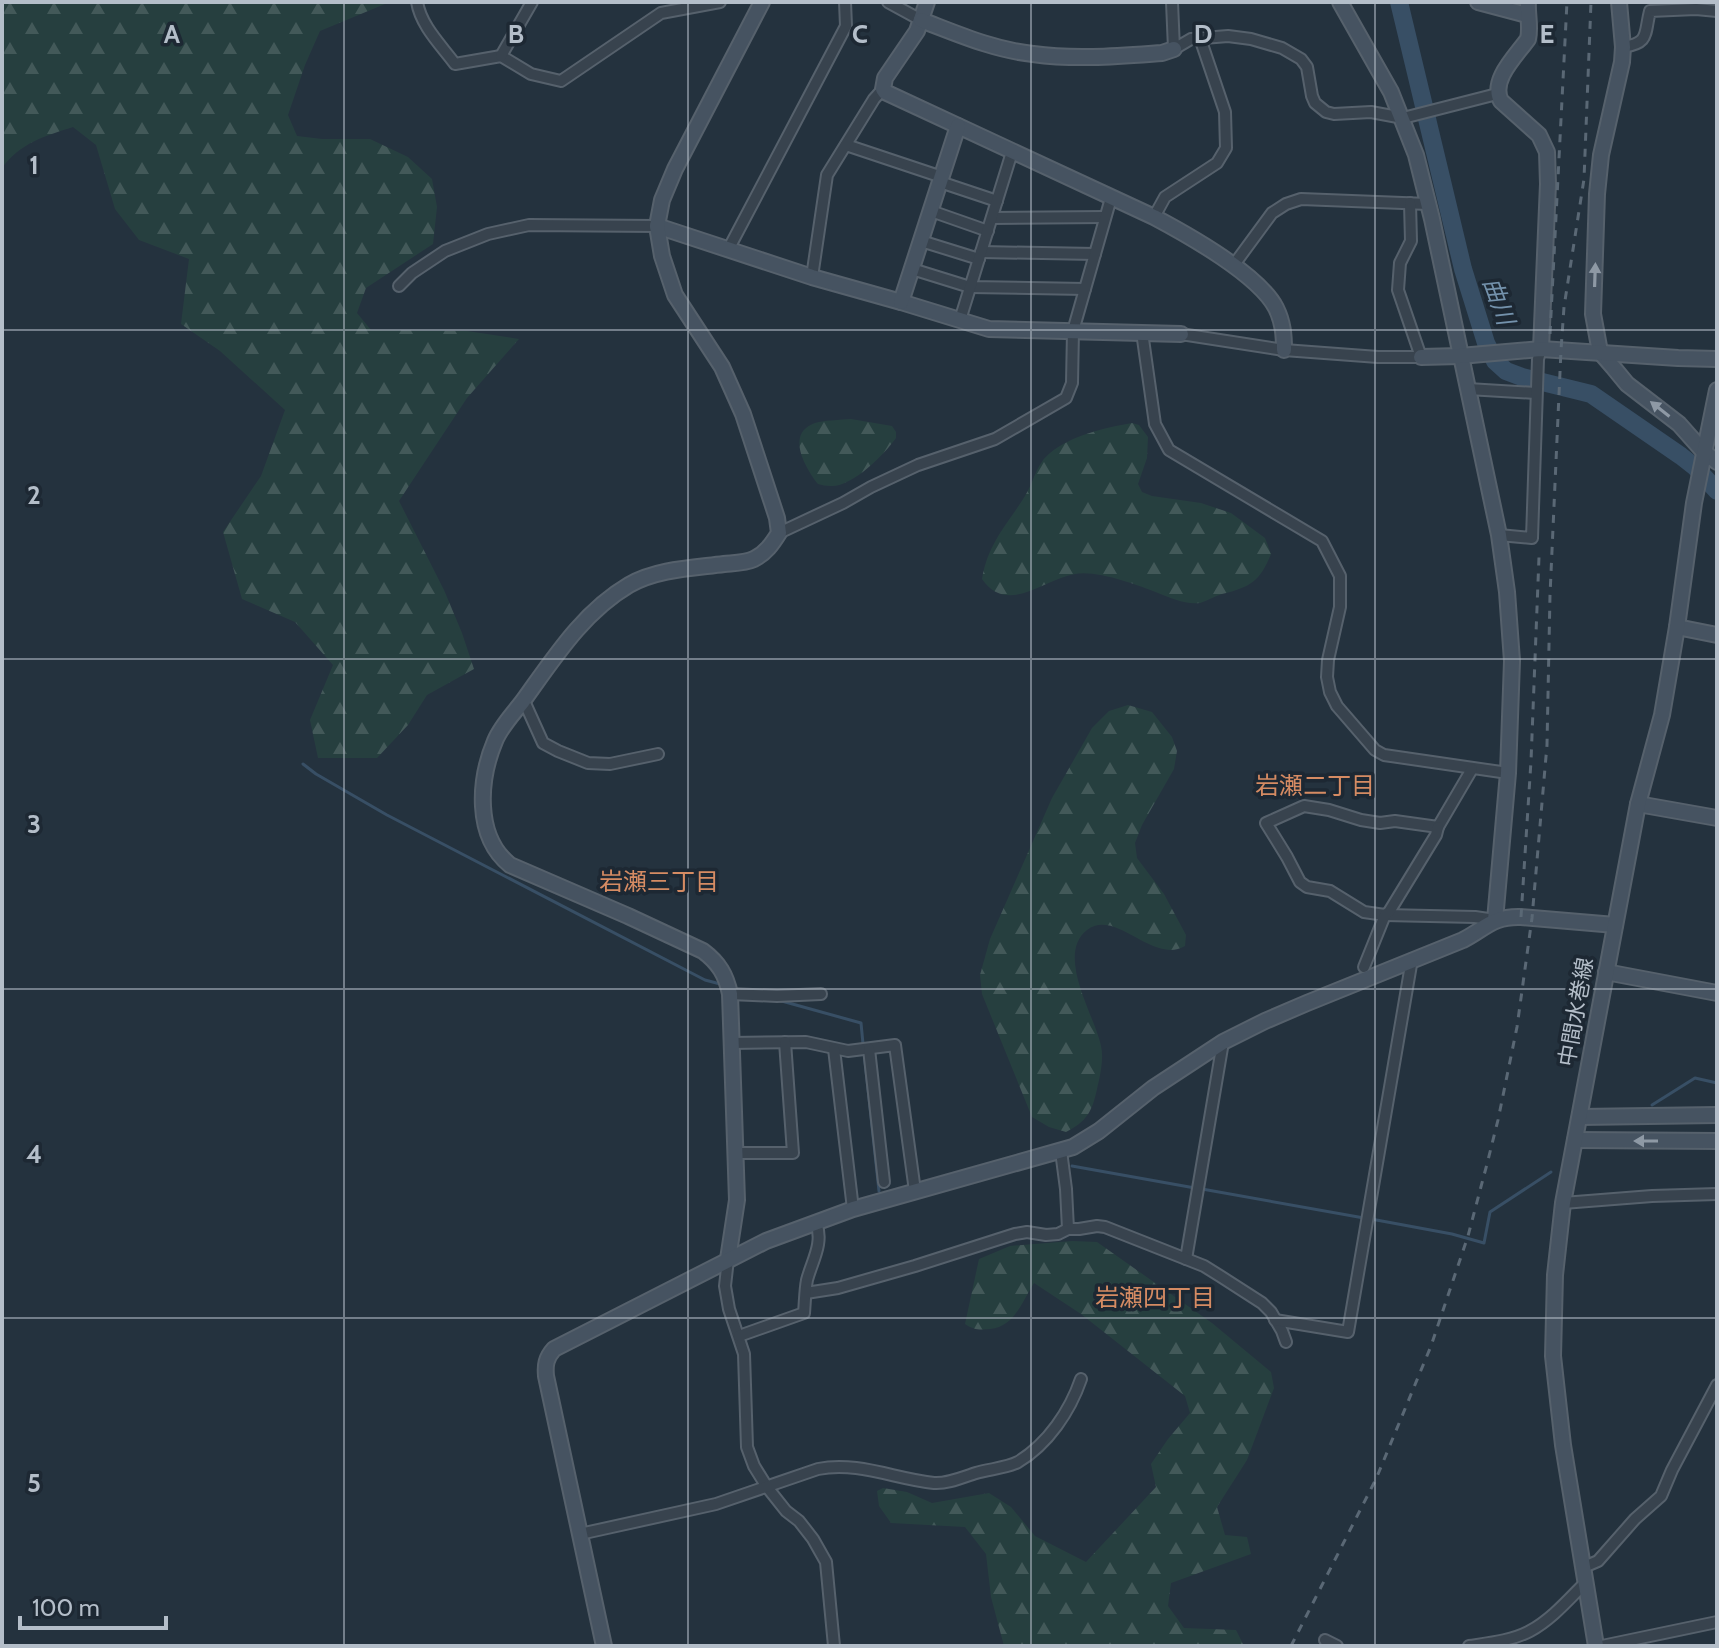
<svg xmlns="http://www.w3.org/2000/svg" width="1719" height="1648" font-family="Cabin,'Noto Sans JP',sans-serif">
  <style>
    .forest { fill: url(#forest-firs) }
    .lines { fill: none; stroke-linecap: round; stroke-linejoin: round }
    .stream { stroke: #384f65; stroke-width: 3 }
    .river { stroke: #384f65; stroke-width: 18 }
    .street-casing { stroke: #56616c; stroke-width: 14 }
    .secondary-casing { stroke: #56616c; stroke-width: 18 }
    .street { stroke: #38434e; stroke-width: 10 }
    .secondary { stroke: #465361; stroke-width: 14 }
    .rail { stroke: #5a6875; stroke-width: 3; stroke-dasharray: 8 8; stroke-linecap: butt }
    .oneway { fill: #8e99a5 }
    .grid { fill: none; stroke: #b4bec9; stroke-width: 2; stroke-opacity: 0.55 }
    .labels { text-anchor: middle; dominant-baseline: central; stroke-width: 7; stroke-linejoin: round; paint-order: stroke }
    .street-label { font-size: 22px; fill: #b4bec9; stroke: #1d2833 }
    .water-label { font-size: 24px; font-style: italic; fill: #7492ac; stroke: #1d2833 }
    .neighbourhood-label { font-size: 24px; fill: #d58b63; stroke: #1d2833 }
    .grid-label { font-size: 26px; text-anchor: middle; font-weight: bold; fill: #b4bec9; stroke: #1d2833; stroke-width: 7; stroke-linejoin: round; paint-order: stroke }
  </style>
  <defs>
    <pattern id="forest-firs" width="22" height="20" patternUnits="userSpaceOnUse" patternTransform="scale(2)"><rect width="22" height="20" fill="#263f3f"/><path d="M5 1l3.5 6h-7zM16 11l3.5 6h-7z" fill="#435959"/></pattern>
  </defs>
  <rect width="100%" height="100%" fill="#24323e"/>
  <g class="forest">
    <path d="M2,2H385V4L320,31L305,65L288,115L297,136L322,139H370L408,157L432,179L437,207L433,244L366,288L357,313L371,330L467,331L519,339L467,398L399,501L444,590L462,633L474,669L427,695L408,725L377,758H318L310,720L333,665L295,622L242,599L223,532L261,476L285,410L220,351L181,324L189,259L139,240L115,209L96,145L73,127C45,136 20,143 2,168Z"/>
    <path d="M851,419L892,426L896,432V438C884,455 852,487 831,486C826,486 822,485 818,484C804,466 784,430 819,422C829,420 840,420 851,419Z"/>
    <path d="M1132,423L1139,425L1148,437L1147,458L1138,484L1142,492L1152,496L1201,503L1231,513L1265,538L1271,554C1260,581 1251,587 1222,594C1215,596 1207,601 1200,603C1186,605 1171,598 1158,593C1137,585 1098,570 1075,574C1043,579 1008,616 982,579C988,543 1007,525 1025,496C1034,482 1036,464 1050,453C1072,435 1104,428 1132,423Z"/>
    <path d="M1128,705L1152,712L1172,737L1177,751L1174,769L1142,825L1135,843L1137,858L1164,894L1186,935L1185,946C1153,965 1116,908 1087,930C1055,955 1095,1016 1101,1046C1104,1059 1100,1076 1097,1089C1092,1112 1087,1121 1066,1132L1049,1127L1032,1117L982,994L980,975L990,939L1052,798L1092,728L1109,711Z"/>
    <path d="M1072,1241L1097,1242L1212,1323L1271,1372L1274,1388L1247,1460L1217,1507L1225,1535L1247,1537L1251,1554L1171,1583L1168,1606L1184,1628L1236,1630L1244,1646H1004L991,1597L986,1554L965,1527L891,1523L879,1506L877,1491L883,1488L907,1492L932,1503L989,1493L1011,1507L1035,1536L1086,1562L1156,1487L1151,1464L1168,1439L1190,1413L1185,1396L1081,1314L1034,1283C1022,1301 1015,1327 990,1329C979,1330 974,1330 965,1324L979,1259L1010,1246Z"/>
  </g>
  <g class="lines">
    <g class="stream">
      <polyline points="1712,2 1717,20"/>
      <polyline points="303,764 316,774 387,815 705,980 724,985"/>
      <polyline points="778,1000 861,1023 863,1044"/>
      <polyline points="864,1052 879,1191"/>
      <polyline points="1652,1105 1695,1078 1717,1083"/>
      <polyline points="1072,1166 1195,1188"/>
      <polyline points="1202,1189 1364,1218"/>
      <polyline points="1371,1219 1452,1234 1484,1243 1490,1212 1551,1172"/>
    </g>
    <polyline class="river" points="1399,2 1463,269 1486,343 1495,361 1506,371 1522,377 1591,394 1681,456 1695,467 1717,491"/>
    <defs>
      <g id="street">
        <path d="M417,2C421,26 441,45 455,64L501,56L531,74L561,81L661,13L720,2"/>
        <polyline points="888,2 921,20"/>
        <polyline points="1172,2 1174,49 1191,39 1228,36 1251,39 1282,48 1301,59 1307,67 1312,96 1315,103 1326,112 1334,114 1371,112 1403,118 1497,94"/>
        <path d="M1623,47C1650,43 1644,34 1650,11L1696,9L1717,11"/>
        <polyline points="501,56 532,2"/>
        <polyline points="846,145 942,177"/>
        <polyline points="940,182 997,201"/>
        <polyline points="931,211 988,231"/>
        <polyline points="1154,217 1165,197 1217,163 1226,148 1225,112 1202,44 1199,39"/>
        <polyline points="992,218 1105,217"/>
        <polyline points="921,241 979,259"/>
        <polyline points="728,250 846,26 845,2"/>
        <polyline points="981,252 1095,254"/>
        <polyline points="1233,266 1272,213 1286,204 1301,199 1428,204"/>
        <polyline points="912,269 970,287 1085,289"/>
        <polyline points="812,277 827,175 874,99 883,89"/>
        <polyline points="399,286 412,273 445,251 488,234 529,225 657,226"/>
        <polyline points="960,320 1012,152"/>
        <polyline points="1142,332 1155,424 1169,450 1322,541 1340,576 1340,607 1328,660 1327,677 1330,692 1337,706 1375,750 1384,755 1508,773"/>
        <polyline points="1181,334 1284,350 1378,357 1421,357 1398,290 1400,263 1411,241 1410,203"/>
        <polyline points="1468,389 1536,393"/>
        <polyline points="779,533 843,503 871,487 918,465 995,439 1066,398 1072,383 1073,331 1111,198"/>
        <polyline points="1499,535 1532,538 1538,359 1541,349"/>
        <polyline points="524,701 543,743 558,751 588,763 610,764 658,754"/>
        <polyline points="1472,769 1438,827 1395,821 1380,823 1361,820 1329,810 1304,806 1266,823 1287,857 1300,882 1307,887 1330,891 1364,912 1385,915 1475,917 1495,920"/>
        <polyline points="1364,967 1385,915 1389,912 1436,835 1438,827"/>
        <polyline points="730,994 777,996 821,994"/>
        <polyline points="731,1043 806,1042 848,1051 895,1045 915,1191"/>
        <polyline points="834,1049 853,1209"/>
        <polyline points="869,1049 884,1182"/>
        <polyline points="1061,1151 1066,1189 1068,1229"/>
        <polyline points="736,1153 793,1153 785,1042"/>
        <polyline points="1563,1203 1652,1196 1717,1194"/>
        <polyline points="728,1259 725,1286 729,1309 744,1354 747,1447 754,1466 767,1487 786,1511 799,1521 813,1539 826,1562 834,1646"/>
        <polyline points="1186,1259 1223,1042"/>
        <polyline points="806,1293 838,1288 915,1266 1015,1234 1027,1232 1046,1235 1058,1234 1068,1229 1079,1229 1097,1226 1105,1227 1204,1266 1220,1276 1262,1303 1271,1312 1282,1331 1286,1342"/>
        <polyline points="1275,1320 1348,1332 1412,959"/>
        <path d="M739,1336L804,1313C805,1302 805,1290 807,1280C812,1261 824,1243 816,1223"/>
        <path d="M580,1534L716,1504L818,1469C858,1461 895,1479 934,1483C948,1484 963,1477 976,1473C989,1469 1007,1468 1018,1462C1048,1444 1070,1411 1081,1379"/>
        <polyline points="1584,1567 1598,1561 1635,1519 1661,1496 1672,1470 1717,1385"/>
        <polyline points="1325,1640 1337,1646"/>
        <path d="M1469,1646C1489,1643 1511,1641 1530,1631C1551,1620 1569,1599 1586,1582"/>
        <polyline points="1602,1646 1717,1622"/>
      </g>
      <g id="secondary">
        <path d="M927,2L917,31L885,78L883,89L885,92L1154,217C1188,235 1259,275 1276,308C1283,322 1284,335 1284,350"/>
        <polyline points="1340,2 1391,92 1416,155 1432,219 1499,535 1507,592 1512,661 1508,773 1495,920"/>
        <polyline points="1478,2 1527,15"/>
        <path d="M1528,2C1527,14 1531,27 1528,39C1516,56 1490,80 1501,101L1539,135L1547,152L1548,184L1541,349"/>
        <polyline points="1619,2 1623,47 1622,62 1601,155 1597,194 1593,314 1600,352 1613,367 1627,384 1679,424 1703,451 1717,462"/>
        <path d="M921,20C958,34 994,50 1033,54C1076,60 1120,56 1162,53L1174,49"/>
        <polyline points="657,226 812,277 901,302 989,329 1181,334"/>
        <polyline points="901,302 958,126"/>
        <polyline points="1421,357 1460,356 1541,349 1678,358 1717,359"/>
        <polyline points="1677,627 1717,635"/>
        <polyline points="1638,804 1717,818"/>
        <polyline points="1606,972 1717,993"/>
        <polyline points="1580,1117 1717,1115"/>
        <polyline points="1575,1140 1717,1141"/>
        <path d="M728,1259L737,1200L730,994C726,975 719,963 703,951L628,916L510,865C474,836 479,779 495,741C501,726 514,713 523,701C554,658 583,612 629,585C657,569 693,568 724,564C733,563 745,563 754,559C766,553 772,544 779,533L777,518L743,414L722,367L675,295L662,256L657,226L662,200L675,169L762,2"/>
        <path d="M604,1646L546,1376C545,1365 546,1358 554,1349L766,1241L853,1209L1073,1147L1099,1131L1153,1088L1223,1042L1265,1021L1307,1003L1463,940C1486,928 1493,916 1521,917L1615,925"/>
        <polyline points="1596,1646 1563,1445 1553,1356 1555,1275 1563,1203 1638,804 1662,715 1677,627 1694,503 1717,390"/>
      </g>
    </defs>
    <use href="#street" class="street-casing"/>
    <use href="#secondary" class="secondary-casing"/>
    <use href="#street" class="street"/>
    <use href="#secondary" class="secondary"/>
    <g class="rail">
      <polyline points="1550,334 1567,2"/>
      <polyline points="1521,917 1531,761 1539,557"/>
      <polyline points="1291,1646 1376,1479 1431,1346 1468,1236 1487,1164 1498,1120 1517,1027 1532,918 1547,745 1550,595 1561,350 1564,307 1584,179 1591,2"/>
    </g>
  </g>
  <defs><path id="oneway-solid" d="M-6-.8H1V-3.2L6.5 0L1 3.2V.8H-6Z" transform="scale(2)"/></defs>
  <g class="oneway">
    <use href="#oneway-solid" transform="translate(1595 275) rotate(-88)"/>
    <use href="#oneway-solid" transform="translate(1660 409) rotate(-142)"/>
    <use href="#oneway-solid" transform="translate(1646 1141) rotate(-180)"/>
  </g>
  <path class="grid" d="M344,2V1646M688,2V1646M1031,2V1646M1375,2V1646M2,330H1717M2,659H1717M2,989H1717M2,1318H1717"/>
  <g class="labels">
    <g class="street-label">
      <text transform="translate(1576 1012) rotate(-80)">中間水巻線</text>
    </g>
    <g class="water-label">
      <text transform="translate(1499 301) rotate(70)">曲川</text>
    </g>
    <g class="neighbourhood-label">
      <text x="1315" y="785">岩瀬二丁目</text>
      <text x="659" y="881">岩瀬三丁目</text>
      <text x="1155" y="1297">岩瀬四丁目</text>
    </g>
  </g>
  <g class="grid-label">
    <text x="172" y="43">A</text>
    <text x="516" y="43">B</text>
    <text x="860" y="43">C</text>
    <text x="1203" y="43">D</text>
    <text x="1547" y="43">E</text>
    <text x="34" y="174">1</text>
    <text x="34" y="504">2</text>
    <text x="34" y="833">3</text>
    <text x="34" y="1163">4</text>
    <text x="34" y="1492">5</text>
  </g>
  <rect width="1719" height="1648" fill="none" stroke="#b4bec9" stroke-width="8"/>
  <path d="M20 1616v12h146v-12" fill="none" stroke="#b4bec9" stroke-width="4"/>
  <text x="32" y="1616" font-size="24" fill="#b4bec9" stroke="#1d2833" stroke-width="6" paint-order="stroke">100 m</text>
</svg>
